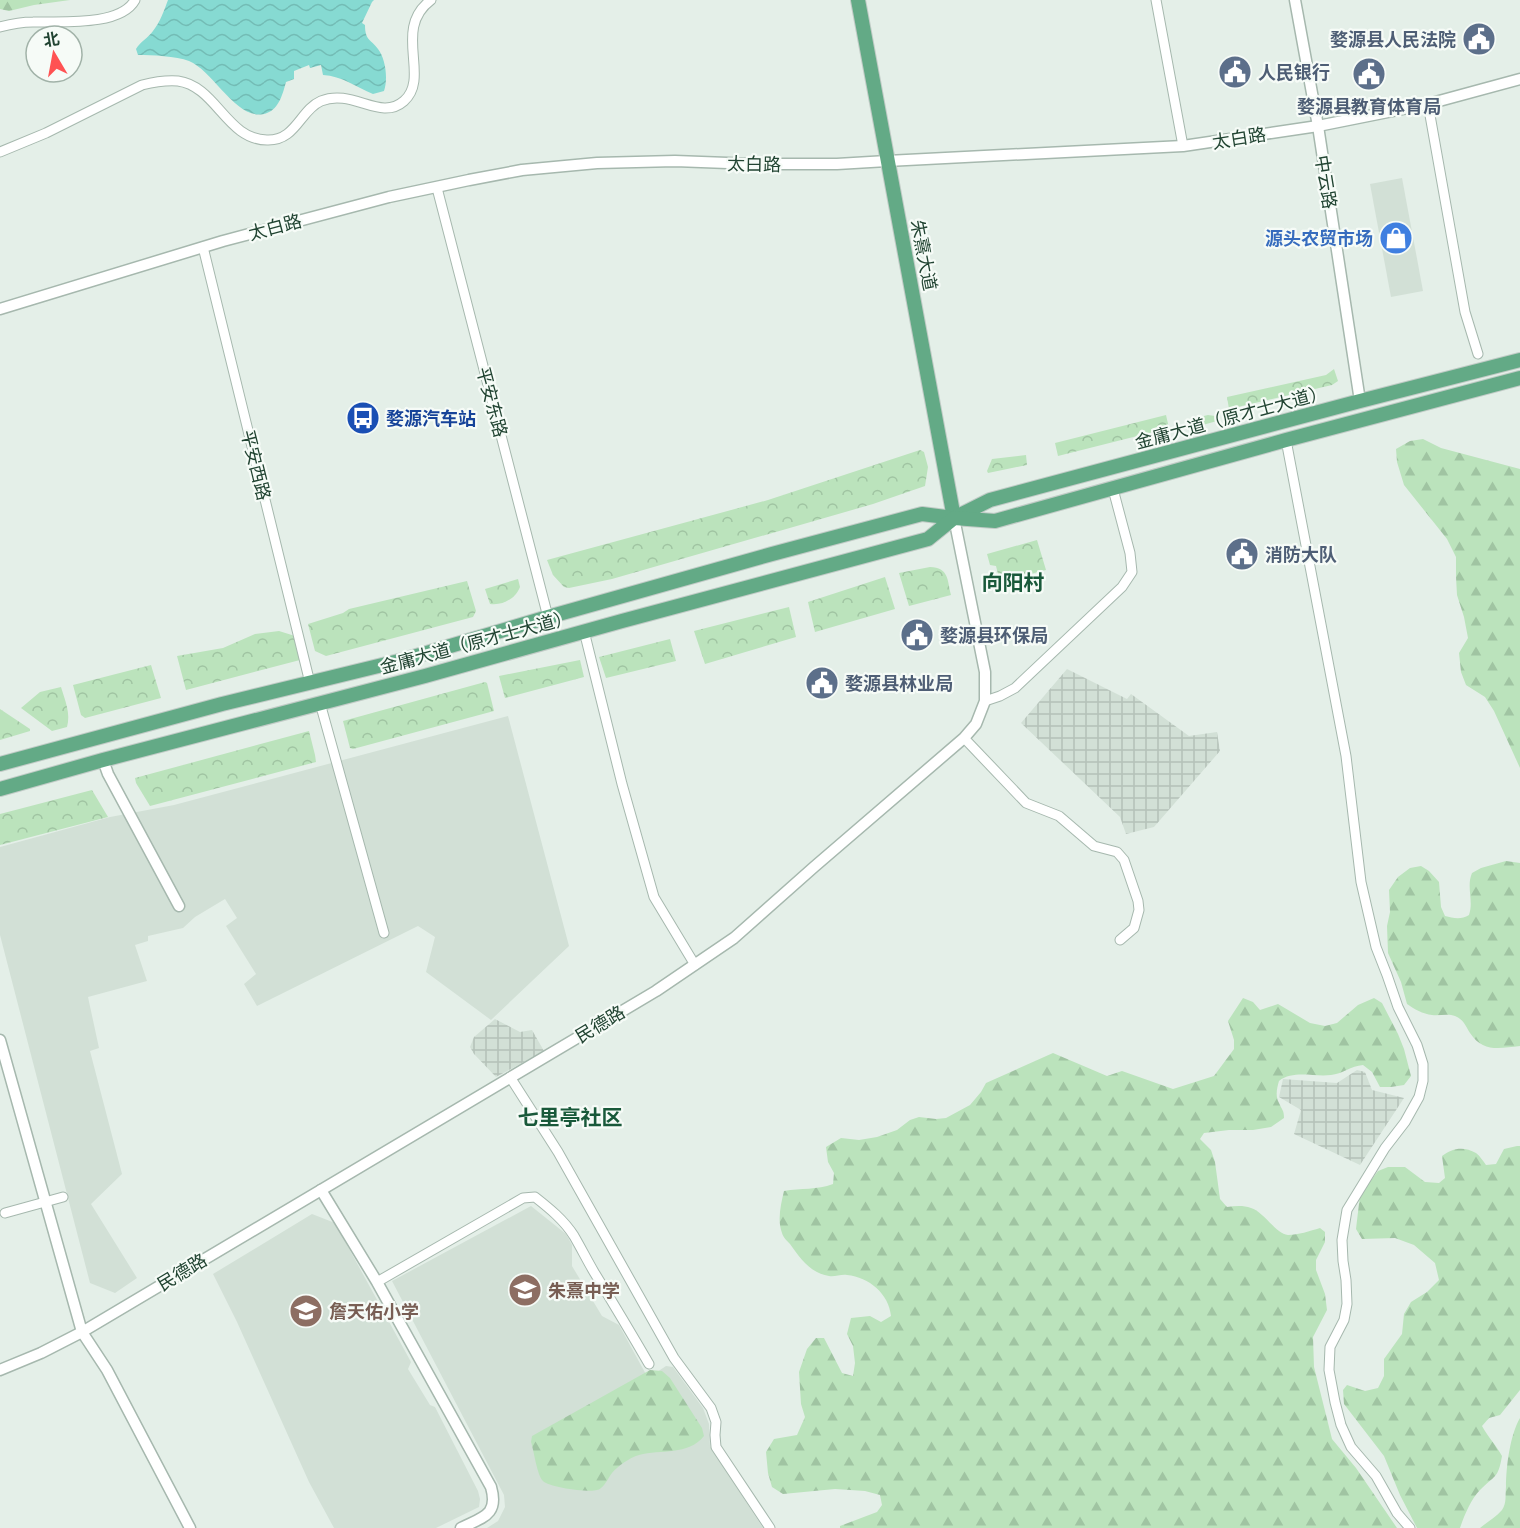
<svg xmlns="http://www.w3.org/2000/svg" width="1520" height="1528" font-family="'Asap Condensed','Noto Sans SC',sans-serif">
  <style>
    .built { fill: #d2e0d6 }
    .industrial { fill: url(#industrial-grid) }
    .forest { fill: url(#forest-firs) }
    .park { fill: url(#park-crowns) }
    .water { fill: url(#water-waves) }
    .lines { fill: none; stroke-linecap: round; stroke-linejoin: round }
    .minor-casing { stroke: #a6b8ae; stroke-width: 11 }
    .tertiary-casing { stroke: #a6b8ae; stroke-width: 13 }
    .primary-casing { stroke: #c1cbc6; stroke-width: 16 }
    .minor { stroke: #fff; stroke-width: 9 }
    .tertiary { stroke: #fff; stroke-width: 10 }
    .primary { stroke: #63aa86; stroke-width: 14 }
    .labels { text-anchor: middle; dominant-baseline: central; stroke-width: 4.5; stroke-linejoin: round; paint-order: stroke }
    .service-label { font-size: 18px; font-weight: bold; fill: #4e5e75; stroke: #f6fbf7; text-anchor: start }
    .street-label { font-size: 18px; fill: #214432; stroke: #f6fbf7 }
    .shop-label { font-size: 18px; font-weight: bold; fill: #366cbe; stroke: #f6fbf7; text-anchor: end }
    .transit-label { font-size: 18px; font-weight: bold; fill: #164399; stroke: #f6fbf7; text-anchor: start }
    .education-label { font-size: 18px; font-weight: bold; fill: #785e54; stroke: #f6fbf7; text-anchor: start }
    .quarter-label { font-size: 21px; font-weight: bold; fill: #19593a; stroke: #f6fbf7 }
  </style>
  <defs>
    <pattern id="industrial-grid" width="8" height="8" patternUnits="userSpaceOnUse" patternTransform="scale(1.5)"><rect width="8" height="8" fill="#d2e0d6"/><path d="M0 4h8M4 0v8" fill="none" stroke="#b4c1b8"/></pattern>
    <pattern id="forest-firs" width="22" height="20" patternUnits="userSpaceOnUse" patternTransform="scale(1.5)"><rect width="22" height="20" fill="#bbe3bc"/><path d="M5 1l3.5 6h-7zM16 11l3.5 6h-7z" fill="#a0c4a2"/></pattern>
    <pattern id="park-crowns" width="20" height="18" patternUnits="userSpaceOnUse" patternTransform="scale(1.5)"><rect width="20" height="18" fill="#bbe3bc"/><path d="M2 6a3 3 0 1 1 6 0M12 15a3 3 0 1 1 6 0" fill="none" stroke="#a0c4a2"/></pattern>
    <pattern id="water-waves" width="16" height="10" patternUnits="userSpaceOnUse" patternTransform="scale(1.5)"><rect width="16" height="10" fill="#86dad2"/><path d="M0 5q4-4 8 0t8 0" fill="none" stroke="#73bcb5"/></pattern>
  </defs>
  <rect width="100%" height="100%" fill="#e4efe8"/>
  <g class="built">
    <polygon points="1402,178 1423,291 1391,297 1370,184"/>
    <polygon points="508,716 569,946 491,1020 426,972 435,937 418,926 257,1006 244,984 256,974 226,926 237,918 225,899 195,917 183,928 148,936 148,941 135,945 147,981 88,997 99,1048 90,1051 122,1174 91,1204 137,1278 115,1293 90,1283 0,935 0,847 110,817 174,805"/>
    <polygon points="531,1206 566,1234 572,1245 572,1266 602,1316 619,1325 648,1378 666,1366 673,1367 703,1408 709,1424 710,1446 763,1528 487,1528 498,1521 505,1507 504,1495 392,1281"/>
    <polygon points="312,1214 335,1223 411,1362 408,1369 430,1405 435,1407 478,1491 480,1499 479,1507 436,1528 334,1528 309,1482 237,1322 213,1274"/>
  </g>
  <g class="industrial">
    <polygon points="1067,669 1127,699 1131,694 1189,736 1217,732 1220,751 1154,827 1126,834 1120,817 1021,723"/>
    <polygon points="495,1019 520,1032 532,1030 544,1051 496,1077 474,1054 470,1047 474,1037"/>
    <polygon points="1357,1070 1365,1072 1372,1090 1404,1098 1360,1165 1294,1134 1301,1110 1279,1097 1283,1079 1337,1083"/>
  </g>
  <g class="forest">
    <polygon points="0,0 70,0 34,5 9,11 0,9"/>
    <polygon points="1423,439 1441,448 1520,469 1520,768 1494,711 1485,697 1466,685 1461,672 1459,653 1468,638 1464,617 1457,595 1456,577 1456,557 1447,539 1404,485 1397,462 1396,449 1410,441"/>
    <path d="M1506,861L1520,863V1046C1500,1048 1483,1053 1470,1033C1465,1025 1464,1020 1455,1016C1448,1013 1440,1016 1432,1015C1423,1014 1414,1009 1407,1004L1401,982L1388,953L1387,926L1390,912L1389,890L1398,877L1410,868L1421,866L1429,871L1439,882L1441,907L1445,916C1453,918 1461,920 1469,915C1474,901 1466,887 1472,873L1481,868Z"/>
    <path d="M1243,998L1253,1002L1260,1010L1278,1004L1310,1023L1325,1026L1337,1023L1358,1005L1374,998L1382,1003L1398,1034L1404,1049L1411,1076L1404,1085L1391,1087H1380L1372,1072L1363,1065C1351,1066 1342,1074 1331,1075C1313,1077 1293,1070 1279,1081C1277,1088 1275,1096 1279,1103C1282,1110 1284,1110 1284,1118L1271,1127L1253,1130H1229L1204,1133L1200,1139L1211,1150L1215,1162L1220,1199L1227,1207C1235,1206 1243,1205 1251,1208C1264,1212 1276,1234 1288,1235C1298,1235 1310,1231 1320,1228L1325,1232V1242L1316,1260V1270L1325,1294L1327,1310L1313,1337L1314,1367L1332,1439L1356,1468L1397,1528H840V1526L877,1512L882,1505L880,1495L865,1491L835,1489L783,1494L772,1487L768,1473L766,1452L774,1439L797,1435L805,1417L801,1404L799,1372L807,1349L816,1338H824L842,1373L853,1376L855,1363L853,1346L847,1334L851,1318L870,1316L881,1322L891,1316C889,1294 869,1277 847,1275C841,1274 835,1277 829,1276C810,1273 800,1258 790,1244C787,1241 783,1237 782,1233C777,1220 781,1204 784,1191C801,1188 817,1190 833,1184L834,1173L828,1162L826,1147L841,1138L859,1140L877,1137L897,1130L910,1120L919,1117L936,1119L946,1118L970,1105L981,1092L986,1083L1053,1053L1107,1076L1122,1071L1173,1089L1214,1076L1234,1049V1040L1228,1021Z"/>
    <path d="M1517,1146H1520V1390L1500,1415L1489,1418L1482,1426C1488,1437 1496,1445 1502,1456C1498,1479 1495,1475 1480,1490C1471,1499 1464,1516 1460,1528H1417L1400,1495L1384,1456L1344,1404L1343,1390L1347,1385L1365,1391L1378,1388L1384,1376V1359L1402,1334L1404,1314L1411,1302L1427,1292L1439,1280L1435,1263L1414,1245L1395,1238L1362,1239L1356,1229L1360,1195L1378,1171L1388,1167H1405L1425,1182L1439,1183L1445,1178L1442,1156C1452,1148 1464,1146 1476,1153C1480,1156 1483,1161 1486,1165L1496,1164L1504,1149Z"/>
    <path d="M650,1370L662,1371L670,1378L702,1428L704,1436C688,1456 661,1449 639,1455C629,1458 618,1466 612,1473C608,1478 606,1484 601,1488C600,1489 598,1490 597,1490C589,1493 548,1487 543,1481C537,1475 534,1451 531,1442L532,1436Z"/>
    <path d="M1520,1418V1528H1480C1487,1522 1496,1517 1502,1510C1507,1503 1505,1495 1506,1487C1506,1467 1510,1435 1520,1418Z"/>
  </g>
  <g class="park">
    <polygon points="1334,369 1338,381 1332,385 1229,409 1227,397 1326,375"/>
    <polygon points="1166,415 1169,428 1058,456 1055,443"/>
    <path d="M1208,415L1215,416L1217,421L1188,429L1187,426C1192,418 1199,417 1208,415Z"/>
    <polygon points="920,450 924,452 928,467 925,486 873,504 612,579 569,588 564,587 553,575 547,560 768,500"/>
    <polygon points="1026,455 1027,465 988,473 987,471 992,459"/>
    <polygon points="1037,540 1046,570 1000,582 996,566 990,565 987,554"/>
    <path d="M930,567C949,568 947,579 951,595L909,606L899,573Z"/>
    <polygon points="885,577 895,609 815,632 808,602"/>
    <path d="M518,579L520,587C516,598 503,606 490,604L485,589Z"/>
    <polygon points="467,581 476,611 473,617 326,656 315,651 308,624 343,613 349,609"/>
    <polygon points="789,607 796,637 705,664 694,631"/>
    <polygon points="279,631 295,636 300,660 186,690 177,656 223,648 255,634"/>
    <polygon points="670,639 676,661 606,678 599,657"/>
    <polygon points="580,660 584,677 505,698 499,676"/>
    <polygon points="151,665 161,698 85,718 81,715 73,685"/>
    <polygon points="485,682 487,683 494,711 353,749 350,748 343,721"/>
    <path d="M61,687C65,700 71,714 67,727L52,731L21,708L40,692Z"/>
    <polygon points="0,709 30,729 30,731 0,740"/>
    <polygon points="309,731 315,755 316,762 150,806 136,783 135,778"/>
    <polygon points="92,790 108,817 0,845 0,814"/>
  </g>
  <path class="water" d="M168,0H374L372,2L362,23L365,25C365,41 371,39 378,49C386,59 388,80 384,91L373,94C356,87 342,76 323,75L321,65L310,68L309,65L294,71V79L286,82C283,93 279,109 267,113C238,124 214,71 189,61C176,56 152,55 138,55L136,49C140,42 148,38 153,31C160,22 164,11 168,0Z"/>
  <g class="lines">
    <defs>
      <g id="minor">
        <polyline points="1156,0 1183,146"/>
        <path d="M0,27C11,24 22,22 33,22C59,21 120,27 135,0"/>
        <polyline points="1428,104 1465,312 1478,354"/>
        <path d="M0,152L46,133L142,85C154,82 166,80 178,81C216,86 227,140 267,140C296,141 300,110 321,101C353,88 380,122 404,101C431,77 392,29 431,0"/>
        <polyline points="437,188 548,617"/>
        <polyline points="203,247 310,683"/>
        <polyline points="1286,440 1346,756 1361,882 1376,947 1387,975 1398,1007 1417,1045 1423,1064 1423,1081 1419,1097 1405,1122 1385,1148 1347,1210 1342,1240 1343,1261 1346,1280 1347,1304 1344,1320 1330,1347 1329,1370 1335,1402 1341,1425 1351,1447 1376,1476 1397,1513 1410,1528"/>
        <polyline points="584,631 622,784 654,897 695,965"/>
        <polyline points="985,701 1000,696 1015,688 1122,587 1132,572 1130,553 1113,489"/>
        <polyline points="320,703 384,933"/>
        <polyline points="964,738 1026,803 1059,816 1094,846 1117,852 1124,860 1138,901 1139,910 1134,928 1120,940"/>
        <polyline points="510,1077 558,1152 674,1358 711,1408 716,1422 715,1435 716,1447 770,1528"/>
        <polyline points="5,1213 63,1197"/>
        <path d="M377,1282L523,1198L535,1197C549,1208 564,1220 574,1236C581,1248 587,1260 594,1272C613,1303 631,1333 649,1364"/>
      </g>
      <g id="tertiary">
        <polyline points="1295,0 1318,126 1360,401"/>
        <polyline points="0,309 223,241 389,197 469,180 522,170 597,163 675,161 754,164 837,164 887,161 1183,146 1318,126 1428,104 1520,79"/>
        <polyline points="103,760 108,774 179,906"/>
        <polyline points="0,1040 82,1332 107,1370 190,1528"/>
        <path d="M321,1190L377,1282L491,1487C499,1515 483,1517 461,1528"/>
        <polyline points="0,1370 41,1353 82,1332 656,991 734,938 814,867 964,738 976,724 985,701 985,672 954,518"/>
      </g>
      <g id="primary">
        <polyline points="858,0 954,518"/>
        <polyline points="0,764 222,704 403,660 548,617 772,554 922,514 954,518 990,500 1360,401 1520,360"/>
        <polyline points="0,789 103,760 425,676 622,621 928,539 954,518 995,521 1286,440 1520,378"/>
      </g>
    </defs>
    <use href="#minor" class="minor-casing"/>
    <use href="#tertiary" class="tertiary-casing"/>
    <use href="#primary" class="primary-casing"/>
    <use href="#minor" class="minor"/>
    <use href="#tertiary" class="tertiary"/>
    <use href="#primary" class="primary"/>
  </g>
  <defs>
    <symbol id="civic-disc" viewBox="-11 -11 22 22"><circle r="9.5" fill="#5c6f8a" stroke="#f6fbf7"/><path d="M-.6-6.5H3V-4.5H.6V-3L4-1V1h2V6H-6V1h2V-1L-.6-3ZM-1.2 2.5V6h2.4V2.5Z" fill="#fff"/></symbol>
    <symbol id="shop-disc" viewBox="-11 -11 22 22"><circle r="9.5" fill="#3f7fe0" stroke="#f6fbf7"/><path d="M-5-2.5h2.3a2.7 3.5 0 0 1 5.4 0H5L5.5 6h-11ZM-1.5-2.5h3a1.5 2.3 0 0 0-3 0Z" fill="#fff"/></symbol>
    <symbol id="bus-disc" viewBox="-11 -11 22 22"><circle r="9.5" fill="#1a4fb4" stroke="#f6fbf7"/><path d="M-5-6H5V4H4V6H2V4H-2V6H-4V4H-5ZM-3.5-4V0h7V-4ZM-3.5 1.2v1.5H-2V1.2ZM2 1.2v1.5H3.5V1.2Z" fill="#fff"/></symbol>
    <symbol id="school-disc" viewBox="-11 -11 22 22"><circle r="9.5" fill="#8d6e63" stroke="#f6fbf7"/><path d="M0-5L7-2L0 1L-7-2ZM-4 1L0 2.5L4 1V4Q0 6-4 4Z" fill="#fff"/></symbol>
  </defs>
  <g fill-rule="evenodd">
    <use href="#civic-disc" x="1460" y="20" width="38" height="38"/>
    <use href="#civic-disc" x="1216" y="53" width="38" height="38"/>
    <use href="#civic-disc" x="1350" y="55" width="38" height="38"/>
    <use href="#shop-disc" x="1377" y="219" width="38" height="38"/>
    <use href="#bus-disc" x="344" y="399" width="38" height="38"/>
    <use href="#civic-disc" x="1223" y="535" width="38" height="38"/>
    <use href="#civic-disc" x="898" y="616" width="38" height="38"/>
    <use href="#civic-disc" x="803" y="664" width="38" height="38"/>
    <use href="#school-disc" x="506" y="1271" width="38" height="38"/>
    <use href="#school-disc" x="287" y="1292" width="38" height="38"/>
  </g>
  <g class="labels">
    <g class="service-label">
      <text x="1456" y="39" text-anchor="end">婺源县人民法院</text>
      <text x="1258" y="72">人民银行</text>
      <text x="1369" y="106" text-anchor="middle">婺源县教育体育局</text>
      <text x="1265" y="554">消防大队</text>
      <text x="940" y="635">婺源县环保局</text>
      <text x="845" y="683">婺源县林业局</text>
    </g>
    <g class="street-label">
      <text transform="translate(1239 138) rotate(-9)">太白路</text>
      <text transform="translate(754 164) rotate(1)">太白路</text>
      <text transform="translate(1326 182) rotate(81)">中云路</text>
      <text transform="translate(275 227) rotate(-15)">太白路</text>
      <text transform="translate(924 255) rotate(79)">朱熹大道</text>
      <text transform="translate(492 402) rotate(75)">平安东路</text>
      <text transform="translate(1231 417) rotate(-15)">金庸大道（原才士大道）</text>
      <text transform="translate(256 465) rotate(76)">平安西路</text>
      <text transform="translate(476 642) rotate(-15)">金庸大道（原才士大道）</text>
      <text transform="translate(600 1024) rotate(-31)">民德路</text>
      <text transform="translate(182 1272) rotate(-31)">民德路</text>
    </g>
    <g class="shop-label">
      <text x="1373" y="238">源头农贸市场</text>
    </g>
    <g class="transit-label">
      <text x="386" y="418">婺源汽车站</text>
    </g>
    <g class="education-label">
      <text x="548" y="1290">朱熹中学</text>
      <text x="329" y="1311">詹天佑小学</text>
    </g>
    <g class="quarter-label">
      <text x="1013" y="582">向阳村</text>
      <text x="570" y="1117">七里亭社区</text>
    </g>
  </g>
  <g transform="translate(54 54) rotate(350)"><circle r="28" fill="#f6fbf7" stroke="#a1b2a8" stroke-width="1.5"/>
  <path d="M0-4.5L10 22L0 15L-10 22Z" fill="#ff5253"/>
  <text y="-9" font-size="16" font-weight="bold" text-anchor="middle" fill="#214432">北</text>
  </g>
</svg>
